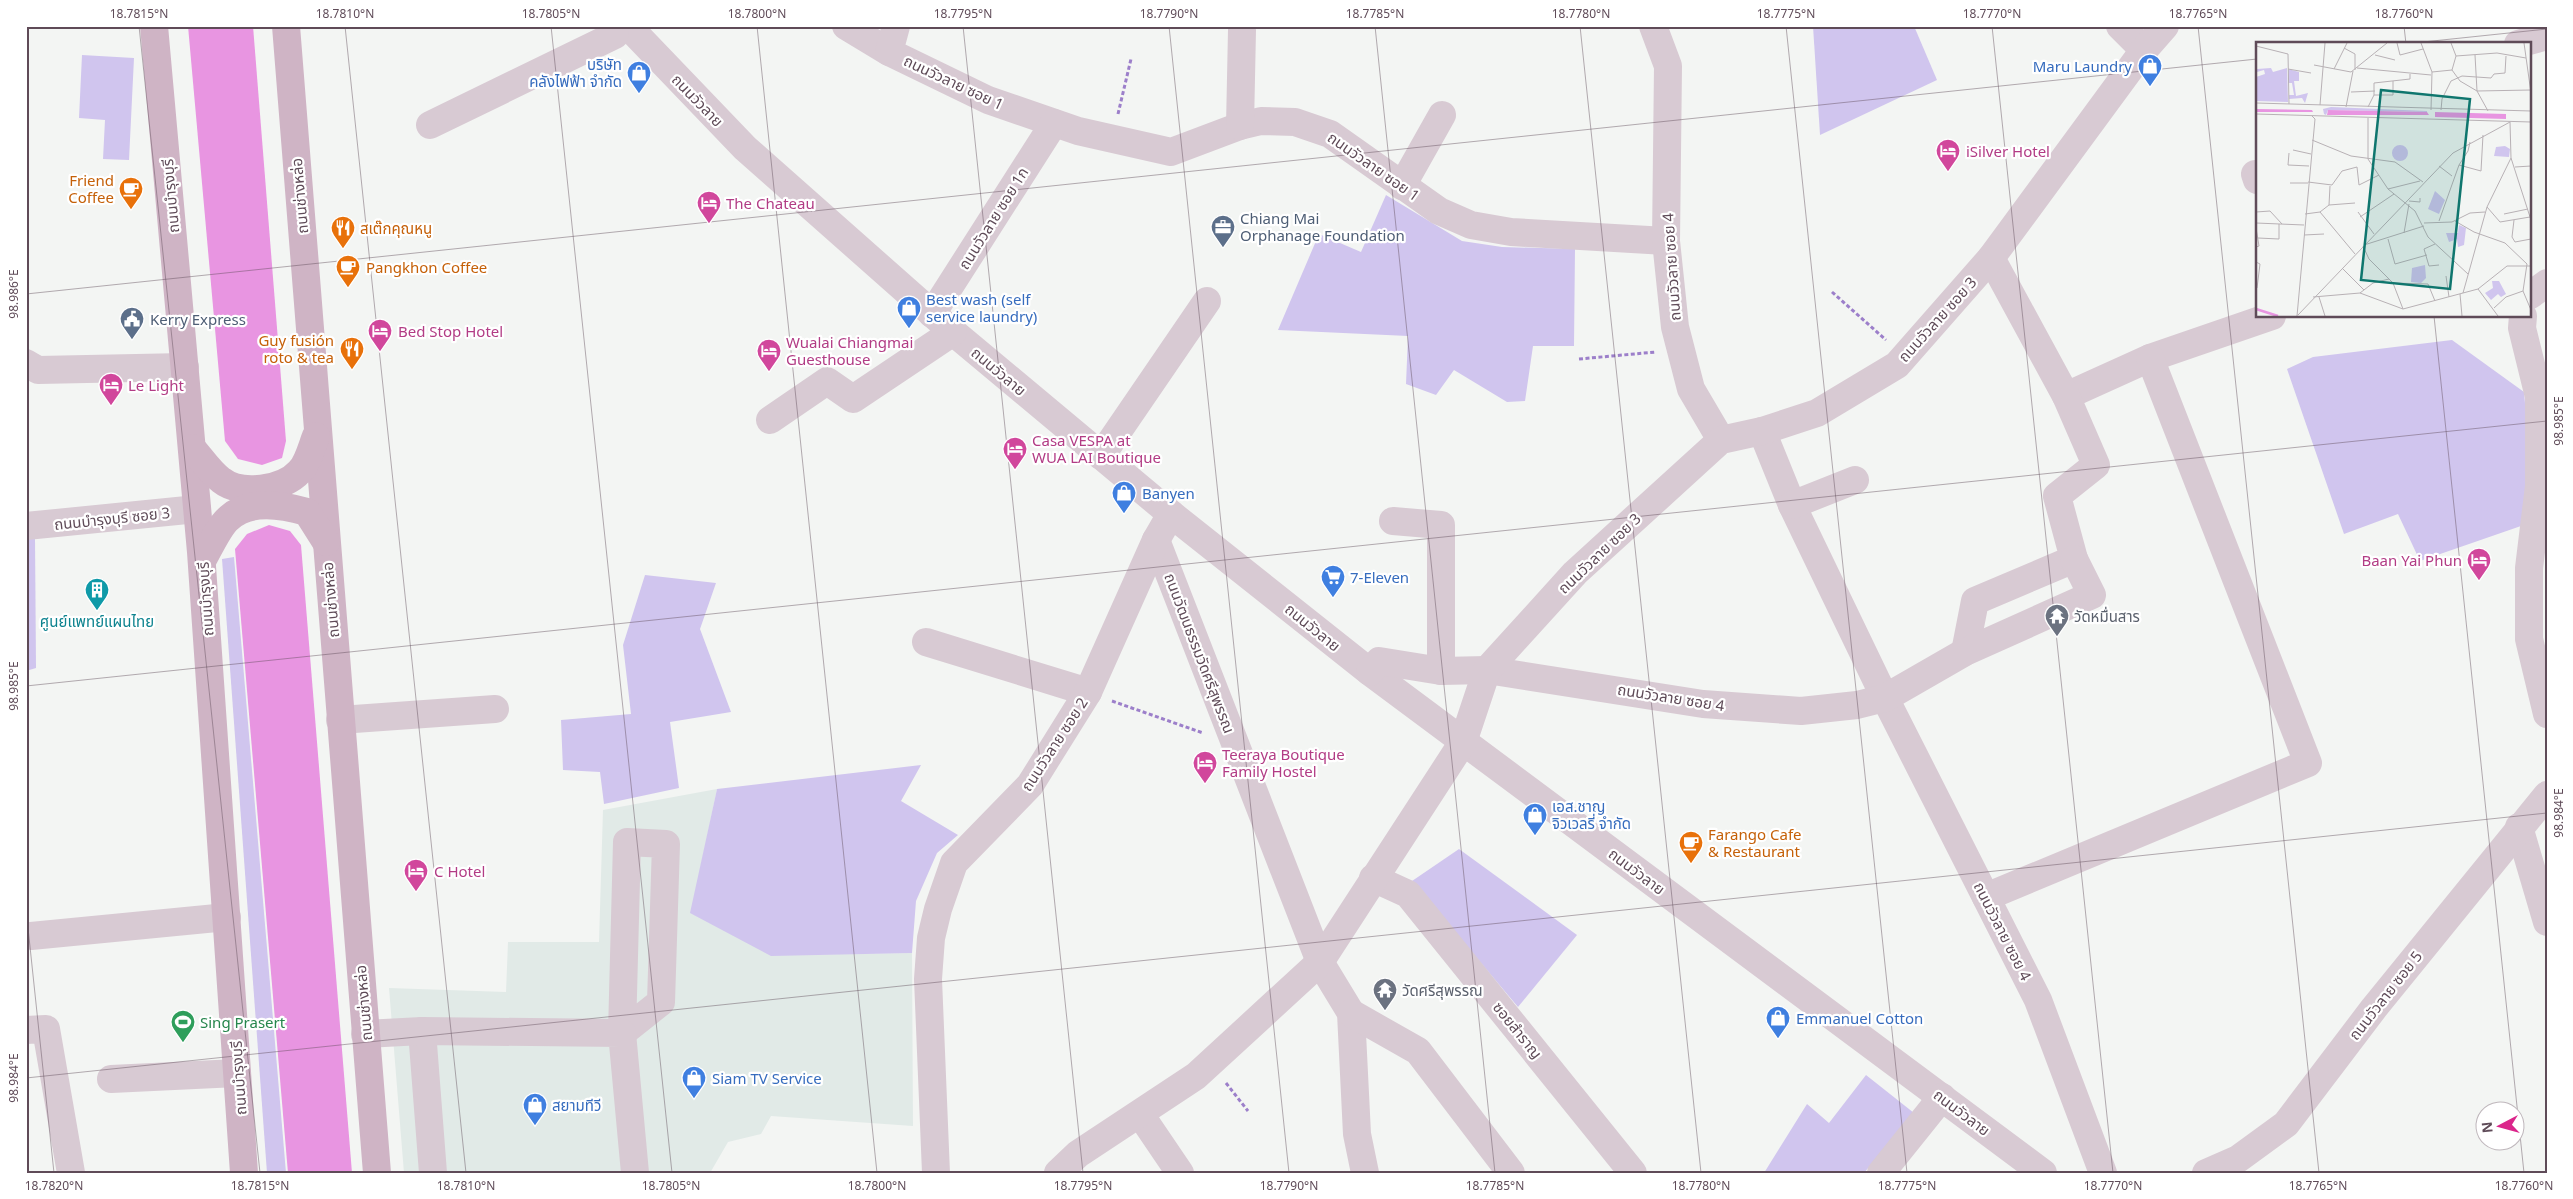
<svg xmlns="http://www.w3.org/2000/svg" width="2573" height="1199" font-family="'Noto Sans','Noto Sans Thai',sans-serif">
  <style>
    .commercial { fill: #e1eae7 }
    .green { fill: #d0c5ee }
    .water { fill: #e895e1 }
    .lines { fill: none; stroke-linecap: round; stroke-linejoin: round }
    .path { stroke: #9c7fca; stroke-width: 3; stroke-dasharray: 4 2.5; stroke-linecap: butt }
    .minor { stroke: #d8cad3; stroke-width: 28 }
    .major { stroke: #cfb4c5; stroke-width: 28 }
    .ticks { fill: none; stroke: #5f4b58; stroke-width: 1; stroke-opacity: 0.45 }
    .labels { text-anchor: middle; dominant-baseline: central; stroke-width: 4.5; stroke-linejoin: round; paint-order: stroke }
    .shop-label { font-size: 15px; fill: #366cbe; stroke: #fff; text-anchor: start }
    .street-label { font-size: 15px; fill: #5f4b58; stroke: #fff }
    .hotel-label { font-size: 15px; fill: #b23c85; stroke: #fff; text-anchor: start }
    .food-label { font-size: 15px; fill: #c56008; stroke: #fff; text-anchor: start }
    .service-label { font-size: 15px; fill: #4e5e75; stroke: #fff; text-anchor: start }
    .worship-label { font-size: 15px; fill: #5b616d; stroke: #fff; text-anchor: start }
    .culture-label { font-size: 15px; fill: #0d838f; stroke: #fff }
    .leisure-label { font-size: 15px; fill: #27864d; stroke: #fff; text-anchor: start }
    .inset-river { fill: none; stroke: #e895e1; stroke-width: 2.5 }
    .inset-road { fill: none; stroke: #b8b1b5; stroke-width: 1 }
    .view { fill: #0f766e; fill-opacity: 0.15; stroke: #0f766e; stroke-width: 2.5 }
    .inset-edge { fill: none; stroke: #5f4b58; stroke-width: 2.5 }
    .neatline { fill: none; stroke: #5f4b58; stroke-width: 2 }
    .ticks-label { font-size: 12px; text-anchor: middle; fill: #5f4b58 }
  </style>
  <rect width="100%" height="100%" fill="#f3f5f3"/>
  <polygon class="commercial" points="717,789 691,913 771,955 912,953 913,1126 771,1116 761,1134 728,1142 710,1173 404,1173 389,988 506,992 508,942 599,942 603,810"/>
  <g class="green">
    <polygon points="1813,26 1914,26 1937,80 1820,135"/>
    <polygon points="82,55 134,58 129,160 103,159 105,120 79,118"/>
    <polygon points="1386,195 1462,241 1502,247 1575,249 1574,346 1533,346 1525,401 1507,402 1454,370 1436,395 1406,384 1408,336 1278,330 1319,234 1361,252"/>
    <polygon points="2452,340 2524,392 2531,469 2521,526 2420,561 2398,514 2344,534 2287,369 2313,357"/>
    <polygon points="35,538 36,668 26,671 26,539"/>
    <polygon points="234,557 286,1173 267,1173 222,559"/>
    <polygon points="645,575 716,583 700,629 731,712 670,722 679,788 604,804 600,772 563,770 561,720 631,714 623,645"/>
    <polygon points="921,765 901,801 958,835 937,853 916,901 912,953 771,956 690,913 717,789"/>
    <polygon points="1459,849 1577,935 1518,1007 1412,881"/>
    <polygon points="1866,1075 1914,1113 1864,1173 1764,1173 1807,1104 1829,1123"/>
  </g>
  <g class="water">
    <polygon points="188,26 253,26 286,441 282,458 262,465 238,459 225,441"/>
    <polygon points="269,525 290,531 301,545 352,1173 288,1173 235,549 247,534"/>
  </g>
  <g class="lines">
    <g class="path">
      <polyline points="1118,114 1131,59"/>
      <polyline points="1832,292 1886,340"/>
      <polyline points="1579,359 1656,352"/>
      <polyline points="1112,701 1203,733"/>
      <polyline points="1226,1083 1248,1111"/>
    </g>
    <g class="minor">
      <polyline points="628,26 745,148 953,332 1171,514 1370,672 2043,1173"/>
      <polyline points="846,26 889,52"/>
      <polyline points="896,26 889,52 988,100 1078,131 1171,152 1240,126 1261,121 1295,122 1330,134 1439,211 1471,225 1511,232 1666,241"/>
      <polyline points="1653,26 1668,66 1666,241 1675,327 1691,389 1721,440"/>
      <polyline points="2120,26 2144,50"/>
      <polyline points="2518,44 2547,36"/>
      <polyline points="430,125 615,35"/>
      <polyline points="1240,126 1242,30"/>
      <polyline points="2255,174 2257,180"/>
      <polyline points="1402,186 1442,115"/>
      <polyline points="2529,296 2547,283"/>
      <polyline points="932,314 1054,123"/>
      <polyline points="2523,316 2522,328 2539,397 2539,486 2529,568 2529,639 2547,714"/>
      <polyline points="26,363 38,370 185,367"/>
      <polyline points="2066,396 2150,358 2272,316"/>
      <polyline points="770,420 827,381 853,399 953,332"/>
      <polyline points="1762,431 1792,505 1885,698 2038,1000 2103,1173"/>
      <polyline points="1101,456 1207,301"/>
      <polyline points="1792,505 1855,480"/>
      <polyline points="1393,521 1441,525 1441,671"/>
      <polyline points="26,526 197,509"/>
      <polyline points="1156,540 1320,962 1351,1013 1357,1134 1365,1173"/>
      <polyline points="926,642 1088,692"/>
      <polyline points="1965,652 1975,601 2074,559 2057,496 2096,465 2066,396 1991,258"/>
      <polyline points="1370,672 1379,661 1441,671 1487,670 1703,704 1801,711 1857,705 1885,698 1965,652 2092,595 2074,559"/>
      <polyline points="340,720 495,709"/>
      <polyline points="2519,827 2547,922"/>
      <polygon points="627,842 666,844 661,1002 622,1033"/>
      <polyline points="1373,878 1408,894 1633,1173"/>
      <polyline points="1986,897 2308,763 2150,358"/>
      <polyline points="31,936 227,917"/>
      <polyline points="1351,1013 1418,1051 1511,1173"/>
      <polyline points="26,1030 46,1029 71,1173"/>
      <polyline points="422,1031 433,1173"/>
      <polyline points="365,1034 422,1031 622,1033 635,1173"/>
      <polyline points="111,1079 237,1073"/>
      <polyline points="1140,1114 1180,1173"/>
      <polyline points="936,1173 928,979 931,938 938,909 954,863 1030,785 1088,692 1156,540 1171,514"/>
      <polyline points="1058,1173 1078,1154 1196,1076 1320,962 1463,742 1487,670 1575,573 1721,440 1762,431 1817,413 1897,365 1991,258 2144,50 2165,26"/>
      <polyline points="1881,1173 1942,1097"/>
      <polyline points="2206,1173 2238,1159 2286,1124 2374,1008 2547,795"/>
    </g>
    <g class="major">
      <polyline points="154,26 201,552 244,1173"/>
      <polyline points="286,26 377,1173"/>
      <path d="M192,448C201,458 210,472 221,480C241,496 283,490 300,471C308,463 312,446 316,436"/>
      <path d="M202,561C209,549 219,526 229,518C250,499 282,505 307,512L326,542"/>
    </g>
  </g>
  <path class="ticks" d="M139,26L260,1173M345,26L466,1173M551,26L672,1173M757,26L877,1173M963,26L1083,1173M1169,26L1289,1173M1375,26L1495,1173M1580,26L1701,1173M1786,26L1907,1173M1992,26L2113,1173M2198,26L2319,1173M2404,26L2406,44M2404,44L2547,29M26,294L2257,59M2434,316L2524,1173M26,686L2547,421M26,909L54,1173M26,1078L2547,813"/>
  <defs>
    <symbol id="shop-pin" viewBox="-11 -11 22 30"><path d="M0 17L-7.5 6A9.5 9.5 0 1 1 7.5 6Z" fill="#3f7fe0" stroke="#fff"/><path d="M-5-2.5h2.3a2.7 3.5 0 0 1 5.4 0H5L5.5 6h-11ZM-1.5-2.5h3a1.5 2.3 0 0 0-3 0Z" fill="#fff"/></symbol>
    <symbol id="hotel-pin" viewBox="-11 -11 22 30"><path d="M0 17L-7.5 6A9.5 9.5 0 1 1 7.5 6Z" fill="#d1479c" stroke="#fff"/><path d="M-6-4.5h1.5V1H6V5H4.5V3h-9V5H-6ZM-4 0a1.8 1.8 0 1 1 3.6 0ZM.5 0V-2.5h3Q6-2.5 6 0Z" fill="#fff"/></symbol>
    <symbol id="cafe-pin" viewBox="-11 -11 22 30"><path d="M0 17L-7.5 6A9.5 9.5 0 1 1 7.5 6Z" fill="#e8710a" stroke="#fff"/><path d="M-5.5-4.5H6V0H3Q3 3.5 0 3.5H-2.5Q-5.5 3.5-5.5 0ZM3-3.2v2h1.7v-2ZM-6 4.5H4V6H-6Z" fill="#fff"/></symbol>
    <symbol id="office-pin" viewBox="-11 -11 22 30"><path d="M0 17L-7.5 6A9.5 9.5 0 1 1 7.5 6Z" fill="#5c6f8a" stroke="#fff"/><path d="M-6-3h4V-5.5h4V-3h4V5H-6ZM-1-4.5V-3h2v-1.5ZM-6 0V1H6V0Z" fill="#fff"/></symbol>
    <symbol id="restaurant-pin" viewBox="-11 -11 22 30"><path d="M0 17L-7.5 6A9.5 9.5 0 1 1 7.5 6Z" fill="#e8710a" stroke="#fff"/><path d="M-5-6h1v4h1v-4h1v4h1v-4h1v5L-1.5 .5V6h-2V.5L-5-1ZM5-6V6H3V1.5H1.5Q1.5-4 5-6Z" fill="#fff"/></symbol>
    <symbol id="civic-pin" viewBox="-11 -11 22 30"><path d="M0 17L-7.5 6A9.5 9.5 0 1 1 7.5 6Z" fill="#5c6f8a" stroke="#fff"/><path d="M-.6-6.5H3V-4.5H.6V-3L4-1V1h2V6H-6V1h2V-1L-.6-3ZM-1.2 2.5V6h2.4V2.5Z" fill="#fff"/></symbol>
    <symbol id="supermarket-pin" viewBox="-11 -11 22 30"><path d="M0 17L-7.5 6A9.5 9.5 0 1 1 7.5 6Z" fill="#3f7fe0" stroke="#fff"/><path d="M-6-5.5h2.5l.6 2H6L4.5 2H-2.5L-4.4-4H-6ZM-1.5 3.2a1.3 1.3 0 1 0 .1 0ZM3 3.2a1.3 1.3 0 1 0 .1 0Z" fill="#fff"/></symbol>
    <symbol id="building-pin" viewBox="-11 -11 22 30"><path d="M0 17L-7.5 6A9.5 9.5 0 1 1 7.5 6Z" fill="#0f9aa8" stroke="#fff"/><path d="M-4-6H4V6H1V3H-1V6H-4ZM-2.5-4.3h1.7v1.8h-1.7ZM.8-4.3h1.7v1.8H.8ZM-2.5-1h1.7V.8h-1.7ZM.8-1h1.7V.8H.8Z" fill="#fff"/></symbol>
    <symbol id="temple-pin" viewBox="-11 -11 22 30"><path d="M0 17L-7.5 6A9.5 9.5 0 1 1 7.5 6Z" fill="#6b7280" stroke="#fff"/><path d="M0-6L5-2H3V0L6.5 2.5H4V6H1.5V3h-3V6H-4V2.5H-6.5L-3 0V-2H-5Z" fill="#fff"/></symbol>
    <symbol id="stadium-pin" viewBox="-11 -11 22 30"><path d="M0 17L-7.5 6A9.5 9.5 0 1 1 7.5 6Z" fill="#2e9e5b" stroke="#fff"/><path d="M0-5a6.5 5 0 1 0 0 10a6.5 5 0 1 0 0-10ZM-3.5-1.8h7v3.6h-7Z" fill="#fff"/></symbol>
  </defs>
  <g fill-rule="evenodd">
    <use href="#shop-pin" x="2136" y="52" width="28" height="38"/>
    <use href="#shop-pin" x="625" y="59" width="28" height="38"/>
    <use href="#hotel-pin" x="1934" y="137" width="28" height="38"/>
    <use href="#cafe-pin" x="117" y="175" width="28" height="38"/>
    <use href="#hotel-pin" x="695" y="189" width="28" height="38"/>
    <use href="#office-pin" x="1209" y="213" width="28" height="38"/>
    <use href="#restaurant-pin" x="329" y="214" width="28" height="38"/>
    <use href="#cafe-pin" x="334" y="253" width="28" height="38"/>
    <use href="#shop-pin" x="895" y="294" width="28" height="38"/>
    <use href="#civic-pin" x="118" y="305" width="28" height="38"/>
    <use href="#hotel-pin" x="366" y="317" width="28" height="38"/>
    <use href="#restaurant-pin" x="338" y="335" width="28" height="38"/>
    <use href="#hotel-pin" x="755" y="337" width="28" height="38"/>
    <use href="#hotel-pin" x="97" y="371" width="28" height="38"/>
    <use href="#hotel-pin" x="1001" y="435" width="28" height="38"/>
    <use href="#shop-pin" x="1110" y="479" width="28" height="38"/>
    <use href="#hotel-pin" x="2465" y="546" width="28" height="38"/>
    <use href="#supermarket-pin" x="1319" y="563" width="28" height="38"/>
    <use href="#building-pin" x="83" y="576" width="28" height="38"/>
    <use href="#temple-pin" x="2043" y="602" width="28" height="38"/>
    <use href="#hotel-pin" x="1191" y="749" width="28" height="38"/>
    <use href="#shop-pin" x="1521" y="801" width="28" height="38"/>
    <use href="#cafe-pin" x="1677" y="829" width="28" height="38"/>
    <use href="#hotel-pin" x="402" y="857" width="28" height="38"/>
    <use href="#temple-pin" x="1371" y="976" width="28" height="38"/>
    <use href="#shop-pin" x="1764" y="1004" width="28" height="38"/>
    <use href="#stadium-pin" x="169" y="1008" width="28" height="38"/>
    <use href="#shop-pin" x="680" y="1064" width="28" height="38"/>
    <use href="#shop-pin" x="521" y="1091" width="28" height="38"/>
  </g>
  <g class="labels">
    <g class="shop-label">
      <text x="622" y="64" text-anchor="end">บริษัท<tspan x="622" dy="17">คลังไฟฟ้า จำกัด</tspan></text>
      <text x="2132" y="66" text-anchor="end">Maru Laundry</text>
      <text x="926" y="299">Best wash (self<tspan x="926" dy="17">service laundry)</tspan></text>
      <text x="1142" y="493">Banyen</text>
      <text x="1350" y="577">7-Eleven</text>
      <text x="1552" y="806">เอส.ชาญ<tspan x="1552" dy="17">จิวเวลรี่ จำกัด</tspan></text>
      <text x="1796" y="1018">Emmanuel Cotton</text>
      <text x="712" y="1078">Siam TV Service</text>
      <text x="552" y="1105">สยามทีวี</text>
    </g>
    <g class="street-label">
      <text transform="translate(954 82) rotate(25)">ถนนวัวลาย ซอย 1</text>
      <text transform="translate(698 100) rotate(46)">ถนนวัวลาย</text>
      <text transform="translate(1374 166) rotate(35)">ถนนวัวลาย ซอย 1</text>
      <text transform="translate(170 196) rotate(-95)">ถนนบำรุงบุรี</text>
      <text transform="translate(299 196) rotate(-95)">ถนนช่างหล่อ</text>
      <text transform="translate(993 218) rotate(-58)">ถนนวัวลาย ซอย 1ก</text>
      <text transform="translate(1671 267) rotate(-94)">ถนนวัวลาย ซอย 4</text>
      <text transform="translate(1937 319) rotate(-48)">ถนนวัวลาย ซอย 3</text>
      <text transform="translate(999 371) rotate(40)">ถนนวัวลาย</text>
      <text transform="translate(112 518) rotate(-6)">ถนนบำรุงบุรี ซอย 3</text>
      <text transform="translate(1599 553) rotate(-44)">ถนนวัวลาย ซอย 3</text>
      <text transform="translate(205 599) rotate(-94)">ถนนบำรุงบุรี</text>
      <text transform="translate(330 600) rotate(-95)">ถนนช่างหล่อ</text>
      <text transform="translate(1313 627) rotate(39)">ถนนวัวลาย</text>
      <text transform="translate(1200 653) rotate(69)">ถนนวัฒนธรรมวัดศรีสุพรรณ</text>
      <text transform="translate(1671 697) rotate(9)">ถนนวัวลาย ซอย 4</text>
      <text transform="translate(1054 744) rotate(-57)">ถนนวัวลาย ซอย 2</text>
      <text transform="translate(1637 871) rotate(37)">ถนนวัวลาย</text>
      <text transform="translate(2003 931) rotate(63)">ถนนวัวลาย ซอย 4</text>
      <text transform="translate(2385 995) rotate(-52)">ถนนวัวลาย ซอย 5</text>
      <text transform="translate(363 1003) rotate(-95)">ถนนช่างหล่อ</text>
      <text transform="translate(1518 1030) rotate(51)">ซอยสำราญ</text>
      <text transform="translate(238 1078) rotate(-94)">ถนนบำรุงบุรี</text>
      <text transform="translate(1962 1112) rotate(37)">ถนนวัวลาย</text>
    </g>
    <g class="hotel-label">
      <text x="1966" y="151">iSilver Hotel</text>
      <text x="726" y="203">The Chateau</text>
      <text x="398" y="331">Bed Stop Hotel</text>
      <text x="786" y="342">Wualai Chiangmai<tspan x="786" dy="17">Guesthouse</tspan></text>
      <text x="128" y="385">Le Light</text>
      <text x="1032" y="440">Casa VESPA at<tspan x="1032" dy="17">WUA LAI Boutique</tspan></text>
      <text x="2462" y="560" text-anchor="end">Baan Yai Phun</text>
      <text x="1222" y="754">Teeraya Boutique<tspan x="1222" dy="17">Family Hostel</tspan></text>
      <text x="434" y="871">C Hotel</text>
    </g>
    <g class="food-label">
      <text x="114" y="180" text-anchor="end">Friend<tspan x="114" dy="17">Coffee</tspan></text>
      <text x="360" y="228">สเต๊กคุณหนู</text>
      <text x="366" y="267">Pangkhon Coffee</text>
      <text x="334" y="340" text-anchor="end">Guy fusión<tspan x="334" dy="17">roto &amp; tea</tspan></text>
      <text x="1708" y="834">Farango Cafe<tspan x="1708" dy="17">&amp; Restaurant</tspan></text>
    </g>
    <g class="service-label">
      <text x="1240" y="218">Chiang Mai<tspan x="1240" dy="17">Orphanage Foundation</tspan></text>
      <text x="150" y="319">Kerry Express</text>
    </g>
    <g class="worship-label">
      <text x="2074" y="616">วัดหมื่นสาร</text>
      <text x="1402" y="990">วัดศรีสุพรรณ</text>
    </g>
    <g class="culture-label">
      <text x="97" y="621">ศูนย์แพทย์แผนไทย</text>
    </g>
    <g class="leisure-label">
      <text x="200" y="1022">Sing Prasert</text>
    </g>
  </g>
  <g transform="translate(2256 42)">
    <rect width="275" height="275" fill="#f3f5f3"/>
    <path d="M15,26L17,30L31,26L32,60L0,59V35L9,32L8,28L1,30V27ZM32,27L43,30V39H38L40,54L52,51L49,61L46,56L33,57V53H38L36,41H32ZM75,65L171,69V70L72,68L70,73L68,72L67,67ZM136 111a8 8 0 1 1 16 0a8 8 0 1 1-16 0ZM249,104L254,107L253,115L238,114L240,105ZM179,149L189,158L183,172L172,167ZM203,183L210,186L208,203L202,205L201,197L193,200L190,191H202ZM169,223L170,236L165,241L155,240L156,226ZM236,239H243L250,252L245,255L242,252L235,258L229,251L237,246Z" fill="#d0c5ee"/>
    <path d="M0,67L56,68L57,70H0ZM72,68L171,70L173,73H71ZM179,70L250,72V77L179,75Z" fill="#e895e1"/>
    <path class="inset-river" d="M0,267L22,274"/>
    <path class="inset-road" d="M141,1L144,13L167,7M165,1L176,30L175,68M195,1L200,14L196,28M268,1L275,51M0,4L32,12L33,62M88,6L99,12V28M119,13L139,18M219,13L221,49L275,48M200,14L241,11L270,16M58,23L95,30L131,1M101,26L175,33M32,27L55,31M78,27L91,1M196,28L204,39L221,49L232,69M176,30L196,28M95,50L119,49M118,53H137V39M0,61L275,69M64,63L69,1M90,65L97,29M112,65L118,53V41L154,37V32M185,68L186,57L195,39L206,34L235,36L238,32L249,31L250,14M0,72L275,80M112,76V117L132,147L159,169L172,195L212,232M56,98L95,114L139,120L167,140M37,108L55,112M33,111L32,123L53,124M255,116L275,178M203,123L212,109L214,100M183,124L196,134M101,125L103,143L123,133M259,125L275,124M52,140L76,143L86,129L101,125M34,141H52M132,147L164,139M153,159L164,160V156M73,163L99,161M231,165L244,180L274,175M0,170L14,169L26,182M64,170L99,212M64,170L73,163L74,144M102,170L118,192M49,172L64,170M248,172L272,167M104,175L138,152M258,178L256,195L259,200L275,197M183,179L203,123L225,129L227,93M199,179L218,190L249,201L271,222L267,249L275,268M0,181L48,183M168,181L196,180L214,171L229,170M0,186L3,204L0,205M148,191L153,162M48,193L68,192M2,196L23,197V182M132,197L139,222L171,213M179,202L168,207L173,224L183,223M108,203L168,184M107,204L113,217L137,241L147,267M0,220L4,222L1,246M86,226L108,248M190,234L193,255M137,241L172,242L179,259M222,247L242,274M104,251L117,241L133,237M207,251L231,165L255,116L254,80M204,252L206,274M57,255L104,251L147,267L222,247L251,224H275M63,255L69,274M238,266L250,255L267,249M42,273L197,111L254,80M41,274L59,77L56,74"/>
    <path class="view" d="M125,48L214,57L194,247L105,238Z"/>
    <rect width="275" height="275" class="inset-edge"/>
  </g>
  <rect width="2573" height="1199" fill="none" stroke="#ffffff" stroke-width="55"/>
  <g transform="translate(2500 1126) rotate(264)"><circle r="24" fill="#ffffff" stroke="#bfb7bc"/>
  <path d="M0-4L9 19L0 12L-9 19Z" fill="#db268b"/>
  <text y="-8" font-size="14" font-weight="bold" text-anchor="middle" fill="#5f4b58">N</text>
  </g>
  <rect x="28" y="28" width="2518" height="1144" class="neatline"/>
  <g class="ticks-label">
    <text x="139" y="18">18.7815°N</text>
    <text x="345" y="18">18.7810°N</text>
    <text x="551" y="18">18.7805°N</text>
    <text x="757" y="18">18.7800°N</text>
    <text x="963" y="18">18.7795°N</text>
    <text x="1169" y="18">18.7790°N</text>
    <text x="1375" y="18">18.7785°N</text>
    <text x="1581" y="18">18.7780°N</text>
    <text x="1786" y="18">18.7775°N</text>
    <text x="1992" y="18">18.7770°N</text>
    <text x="2198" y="18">18.7765°N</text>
    <text x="2404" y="18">18.7760°N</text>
    <text transform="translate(14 294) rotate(-90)" y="4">98.986°E</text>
    <text transform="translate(2559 421) rotate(-90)" y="4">98.985°E</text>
    <text transform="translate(14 686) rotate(-90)" y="4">98.985°E</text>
    <text transform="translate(2559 813) rotate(-90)" y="4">98.984°E</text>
    <text transform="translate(14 1078) rotate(-90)" y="4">98.984°E</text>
    <text x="54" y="1190">18.7820°N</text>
    <text x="260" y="1190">18.7815°N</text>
    <text x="466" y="1190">18.7810°N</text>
    <text x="671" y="1190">18.7805°N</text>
    <text x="877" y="1190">18.7800°N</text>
    <text x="1083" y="1190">18.7795°N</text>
    <text x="1289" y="1190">18.7790°N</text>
    <text x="1495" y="1190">18.7785°N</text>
    <text x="1701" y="1190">18.7780°N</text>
    <text x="1907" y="1190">18.7775°N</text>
    <text x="2113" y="1190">18.7770°N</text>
    <text x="2318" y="1190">18.7765°N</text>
    <text x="2524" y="1190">18.7760°N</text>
  </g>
</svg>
